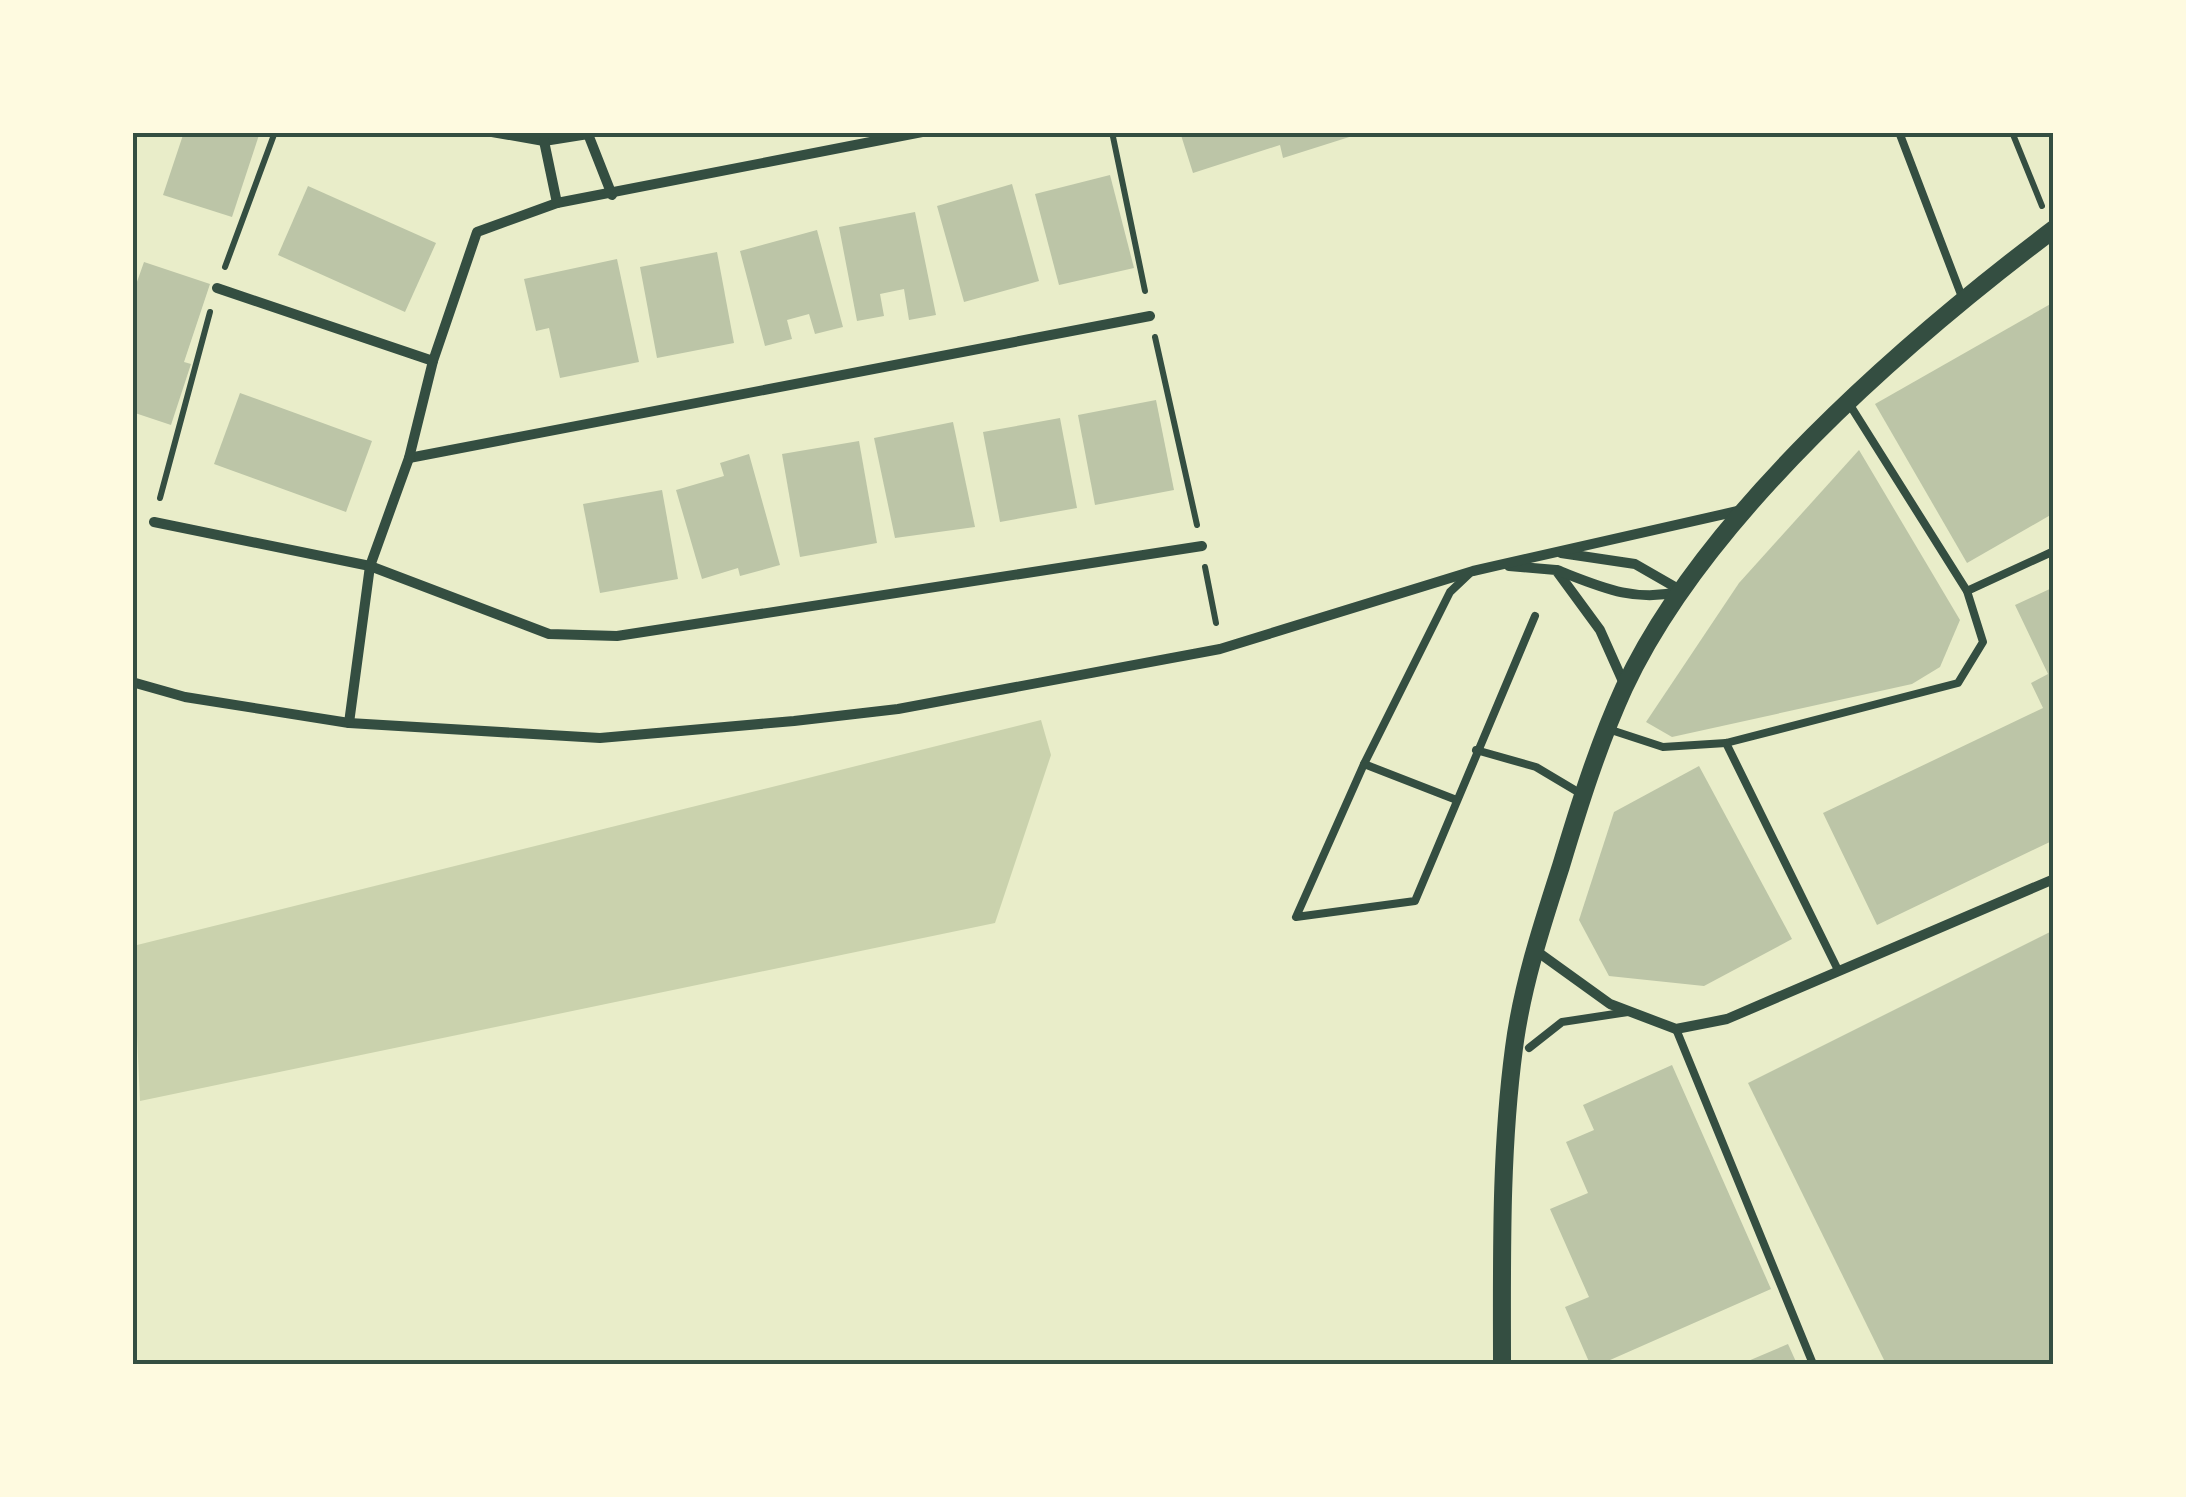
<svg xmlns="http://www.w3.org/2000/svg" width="2186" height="1497" font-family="'Titillium Web',sans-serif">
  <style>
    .green { fill: #cad2ad }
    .building { fill: #bcc5a7 }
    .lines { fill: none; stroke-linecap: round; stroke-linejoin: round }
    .path { stroke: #344e41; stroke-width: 6 }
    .service { stroke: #344e41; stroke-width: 8 }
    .minor { stroke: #344e41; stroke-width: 10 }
    .tertiary { stroke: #344e41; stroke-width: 18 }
    .neatline { fill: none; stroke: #344e41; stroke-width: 4 }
  </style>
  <rect width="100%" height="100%" fill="#e9edc9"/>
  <polygon class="green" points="1041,720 1051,755 995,923 140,1101 133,946"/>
  <g class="building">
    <polygon points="184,132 260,132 232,217 163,195"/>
    <polygon points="1180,132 1362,132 1362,133 1283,158 1280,145 1193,173"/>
    <polygon points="1110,175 1134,268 1059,285 1035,194"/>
    <polygon points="1012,184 1039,281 964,302 937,206"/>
    <polygon points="308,186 436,243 405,312 278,255"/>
    <polygon points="915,212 936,315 909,320 904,289 880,294 884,316 857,321 839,227"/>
    <polygon points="817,230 843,327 815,334 809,314 787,320 792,339 765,346 740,251"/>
    <polygon points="717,252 734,343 657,358 640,267"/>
    <polygon points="617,259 639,362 560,378 549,328 536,331 524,279"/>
    <polygon points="144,262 210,284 184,362 191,364 171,425 132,412 132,296"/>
    <polygon points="2054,302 2054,513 1967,563 1875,404"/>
    <polygon points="240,393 372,441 346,512 214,464"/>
    <polygon points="1156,400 1174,490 1095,505 1078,415"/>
    <polygon points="1060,418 1077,508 1000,522 983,432"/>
    <polygon points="953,422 975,527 895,538 874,438"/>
    <polygon points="859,441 877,543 800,557 782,454"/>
    <polygon points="1859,450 1960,620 1940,667 1912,684 1672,737 1646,722 1739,583"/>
    <polygon points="749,454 780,565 740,576 738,568 702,579 676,490 724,476 720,463"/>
    <polygon points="662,490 678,579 600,593 583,504"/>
    <polygon points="2054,587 2054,840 1877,925 1823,813 2043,708 2031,683 2048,674 2015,605"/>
    <polygon points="1699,766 1792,939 1704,986 1609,976 1579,920 1614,812"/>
    <polygon points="2054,930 2054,1364 1886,1364 1748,1083"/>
    <polygon points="1672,1065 1771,1289 1601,1364 1590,1364 1565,1307 1589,1297 1550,1209 1588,1193 1566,1142 1594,1130 1583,1105"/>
    <polygon points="1788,1344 1797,1364 1741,1364"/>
  </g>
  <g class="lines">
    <g class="path">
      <polyline points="1112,132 1145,291"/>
      <polyline points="2012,132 2042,206"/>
      <polyline points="225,267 275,132"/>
      <polyline points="1155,337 1197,525"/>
      <polyline points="160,498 210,312"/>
      <polyline points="1205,567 1216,623"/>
    </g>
    <g class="service">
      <polyline points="1899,132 1962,297"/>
      <polyline points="1469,574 1450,592 1364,764 1296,917 1415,901 1535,616"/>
      <polyline points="1967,591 2054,551"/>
      <polyline points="1608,729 1663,747 1726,743 1958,683 1983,642 1967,591 1848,402"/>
      <polyline points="1726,743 1838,970"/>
      <polyline points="1476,750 1536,767 1583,795"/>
      <polyline points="1364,764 1454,799"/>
      <polyline points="1676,1029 1813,1364"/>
      <polyline points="1529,1048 1562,1022 1628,1012"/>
    </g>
    <g class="minor">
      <polyline points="492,132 544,141 588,134 612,195"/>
      <polyline points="544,141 557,203"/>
      <polyline points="217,288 433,361"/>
      <polyline points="409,458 1150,316"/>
      <polyline points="154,522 370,566 549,634 617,636 1202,546"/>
      <polyline points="1561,553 1635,564 1682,591"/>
      <polyline points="1509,566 1556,570 1600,630 1625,686"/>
      <path d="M1557,570C1601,587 1632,602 1679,592"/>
      <polyline points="132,682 185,697 349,723 600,738 794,721 898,709 1220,649 1473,571 1742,510"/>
      <polyline points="349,723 370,566 409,458 433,361 477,232 557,203 922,132"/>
      <polyline points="1535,950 1610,1004 1676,1029 1727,1019 2054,879"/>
    </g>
    <path class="tertiary" d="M1502,1364C1502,1259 1500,1153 1514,1048C1522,986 1542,925 1561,866C1579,806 1598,745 1624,688C1705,515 1903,343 2054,229"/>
  </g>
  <rect width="2186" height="1497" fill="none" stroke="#fefae0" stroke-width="270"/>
  <rect x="135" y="135" width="1916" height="1227" class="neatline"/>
</svg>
